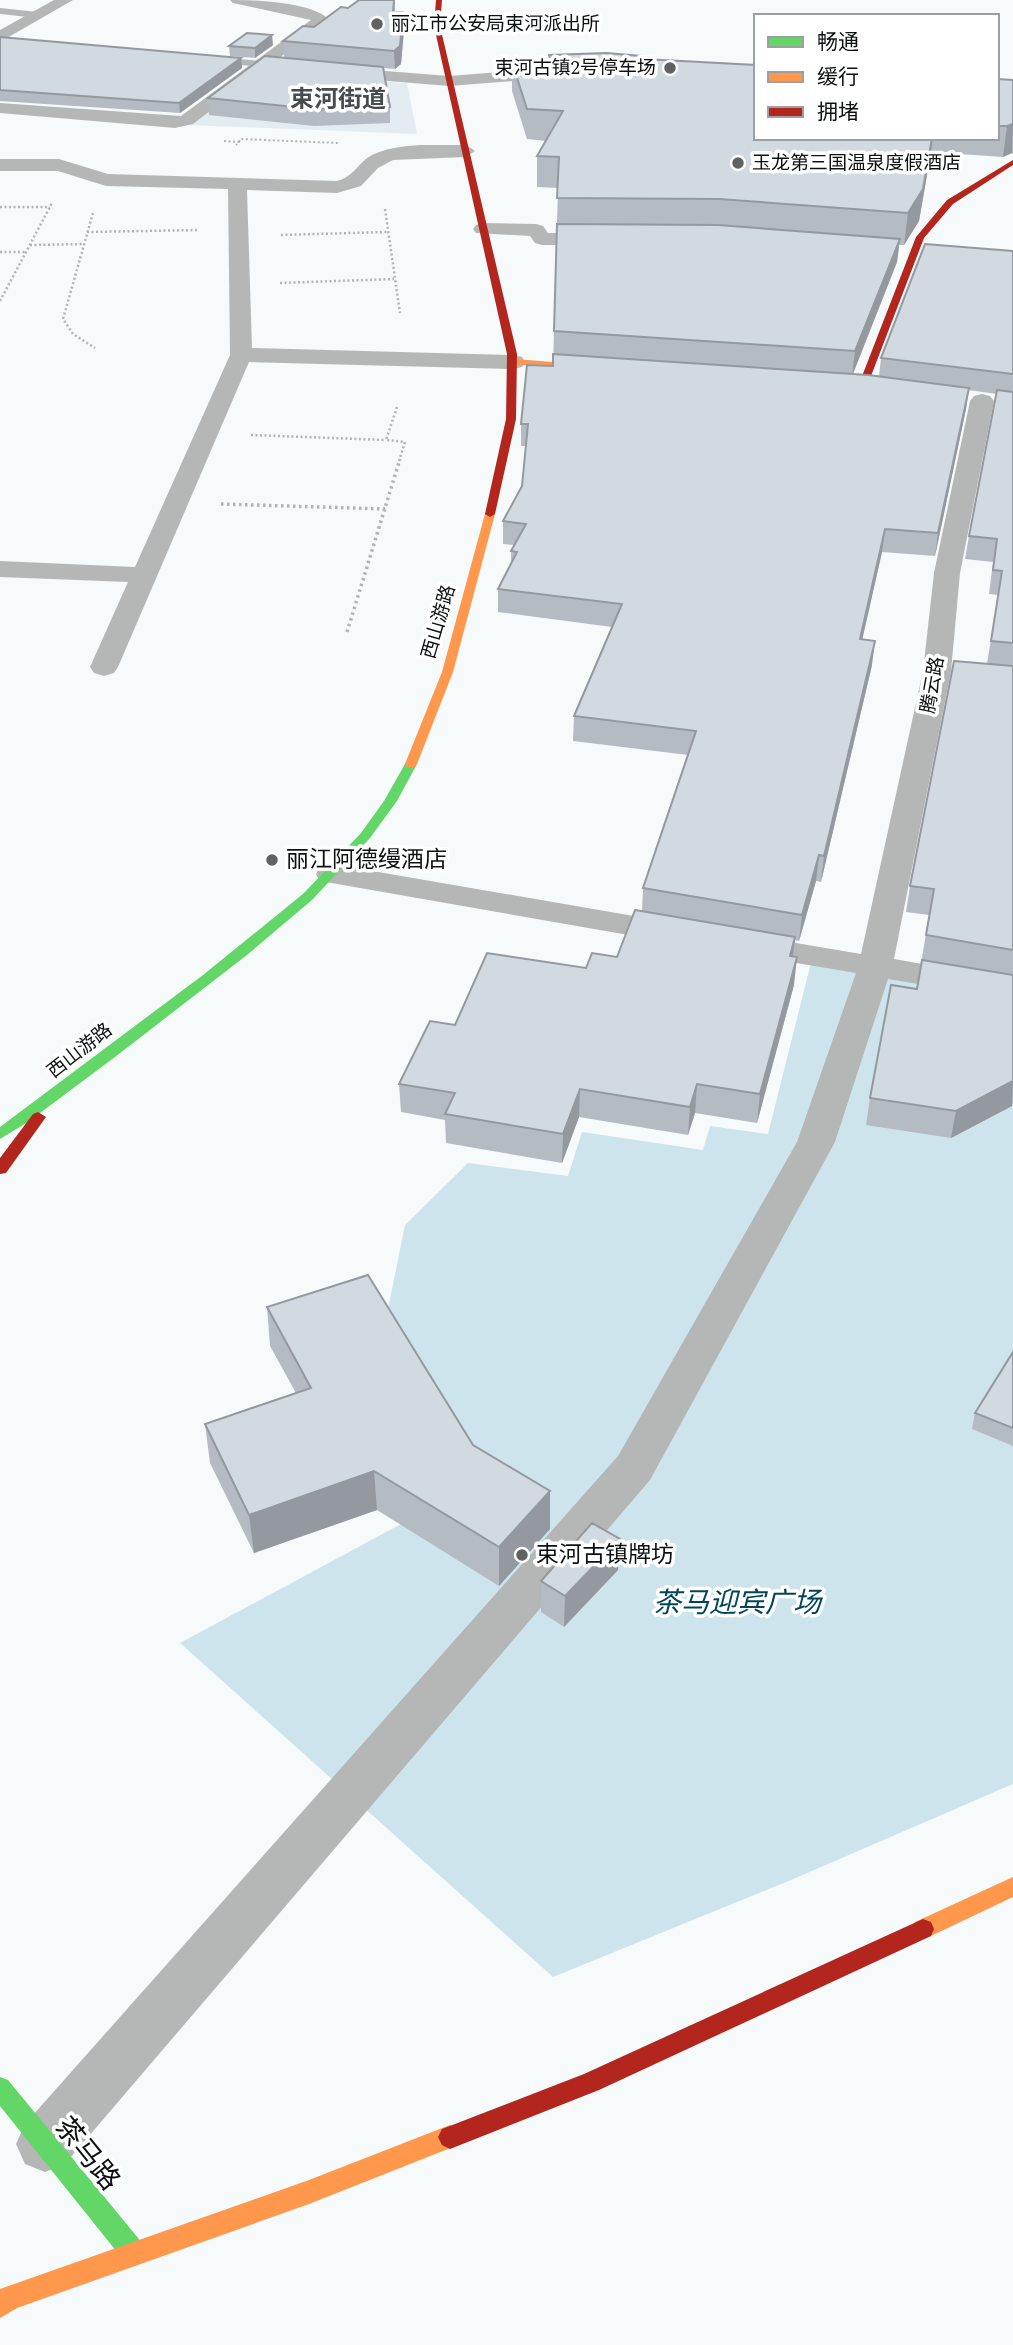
<svg xmlns="http://www.w3.org/2000/svg" width="1013" height="2345" font-family="Spectral,'Noto Sans SC',serif">
  <style>
    .built { fill: #e3edf1 }
    .green { fill: #cde4ed }
    .lines { fill: none; stroke-linecap: round; stroke-linejoin: round }
    .path-far2 { stroke: #b2b4b4; stroke-width: 2; stroke-dasharray: 2 2.5; stroke-linecap: butt }
    .path-far1 { stroke: #b2b4b4; stroke-width: 2.5; stroke-dasharray: 2 2.5; stroke-linecap: butt }
    .path { stroke: #b2b4b4; stroke-width: 3.5; stroke-dasharray: 2.5 3.5; stroke-linecap: butt }
    .lane { fill: #b5b7b7; fill-rule: evenodd }
    .street { fill: #b5b7b7; fill-rule: evenodd }
    .fast { fill: #63d668; fill-rule: evenodd }
    .slow { fill: #ff974d; fill-rule: evenodd }
    .jam { fill: #b3261e; fill-rule: evenodd }
    .wall { fill: #b5bbc2 }
    .shaded-wall { fill: #93999e }
    .building { fill: #d2dae1; stroke: #93999e; stroke-width: 2 }
    .poi-dot { fill: #5f6263; stroke: #fff; stroke-width: 2.5 }
    .labels { text-anchor: middle; dominant-baseline: central; stroke-width: 7; stroke-linejoin: round; paint-order: stroke }
    .far-poi-label { font-size: 19px; fill: #0d1011; stroke: #fff; text-anchor: start }
    .far-street-label { font-size: 19px; fill: #0d1011; stroke: #fff }
    .poi-label { font-size: 23px; fill: #0d1011; stroke: #fff; text-anchor: start }
    .far-district-label { font-size: 24px; font-weight: bold; fill: #454b4e; stroke: #fff }
    .near-park-label { font-size: 28px; font-style: italic; fill: #004559; stroke: #fff }
    .near-street-label { font-size: 28px; fill: #0d1011; stroke: #fff }
  </style>
  <rect width="100%" height="100%" fill="#f6fafb"/>
  <polygon class="built" points="264,72 407,83 417,134 188,125"/>
  <polygon class="green" points="811,963 1013,991 1013,1784 791,1880 553,1977 180,1643 490,1476 388,1309 405,1225 468,1163 568,1176 582,1132 703,1150 710,1126 768,1134"/>
  <g class="lines">
    <g class="path-far2">
      <polyline points="224,141 239,142 236,145"/>
      <polyline points="239,142 240,139 338,143"/>
    </g>
    <g class="path-far1">
      <polyline points="0,207 50,207"/>
      <polyline points="385,209 400,313"/>
      <polyline points="93,213 63,319 73,334 95,348"/>
      <polyline points="87,232 199,230"/>
      <polyline points="281,235 388,232"/>
      <polyline points="30,245 84,244"/>
      <polyline points="0,252 26,252"/>
      <polyline points="280,283 394,279"/>
      <polyline points="0,301 52,203"/>
      <polyline points="397,407 386,440 405,442 399,461"/>
      <polyline points="251,435 386,440"/>
    </g>
    <g class="path">
      <polyline points="221,504 385,509"/>
      <polyline points="347,632 400,459"/>
    </g>
    <g class="lane">
      <polygon points="0,8 38,12 43,15 38,18 0,14"/>
      <polygon points="205,56 262,61 268,64 262,67 201,61 201,57"/>
    </g>
    <g class="street">
      <polygon points="54,0 73,0 0,42 0,30"/>
      <path d="M230,0C254,0 314,2 329,20L193,124L175,128L0,113V103L181,116L311,20L233,3Z"/>
      <polygon points="334,67 449,76 564,67 572,72 564,77 449,86 328,76 326,72 328,68"/>
      <path d="M421,145H466L475,151L466,157L393,160L378,168L361,186L337,193L247,190L252,348L514,355L522,357L525,362L522,367L514,369L249,362L118,667L114,673L104,676L94,673L90,667L128,582L0,577V561L135,567L230,355L228,189L106,186L58,171H0V159H59L108,174L337,181C352,177 356,167 367,158C382,148 403,146 421,145Z"/>
      <polygon points="483,223 536,224 543,226 548,233 609,233 616,235 619,239 616,243 609,245 542,245 535,243 530,236 476,233 473,229 476,225"/>
      <polygon points="982,394 990,396 994,401 960,573 951,671 894,959 1013,980 1013,1000 888,979 835,1142 650,1480 65,2164 45,2172 25,2164 16,2144 25,2124 618,1456 797,1142 856,973 743,954 731,951 726,944 731,937 743,934 861,954 923,671 934,573 970,401 974,396"/>
      <polygon points="332,864 680,924 692,927 697,934 692,941 680,944 320,881 316,874 320,867"/>
    </g>
    <g class="fast">
      <polygon points="411,760 417,764 397,801 370,838 312,900 247,955 115,1057 28,1122 0,1139 0,1127 203,975 303,894 361,833 384,801 405,764"/>
      <polygon points="0,2077 8,2080 143,2244 146,2253 143,2262 134,2265 125,2262 0,2106"/>
    </g>
    <g class="slow">
      <polygon points="514,359 606,366 611,369 606,372 511,364 509,362"/>
      <polygon points="490,511 495,514 453,672 417,764 415,767 407,767 405,764 442,672 485,514"/>
      <polygon points="1013,1877 1013,1897 931,1936 923,1939 915,1936 912,1929 915,1922"/>
      <polygon points="450,2125 458,2129 462,2137 458,2145 309,2204 17,2308 0,2318 0,2289 309,2180"/>
    </g>
    <g class="jam">
      <polygon points="436,0 442,0 440,26 517,354 516,419 495,514 490,517 485,514 506,419 507,354 434,26"/>
      <polygon points="1013,160 1013,165 953,204 924,238 866,389 820,386 820,382 823,381 859,384 916,237 947,200"/>
      <polygon points="38,1112 46,1117 6,1173 0,1174 0,1158 33,1114"/>
      <polygon points="923,1919 931,1922 934,1929 931,1936 599,2090 450,2149 442,2145 438,2137 442,2129 584,2074"/>
    </g>
  </g>
  <g class="wall">
    <polygon points="359,0 395,0 395,12 404,30 401,64 395,69 383,68 390,107 390,123 314,126 209,115 208,98 284,58 283,41 314,27 348,8"/>
    <polygon points="0,37 241,58 242,68 180,113 0,101"/>
    <polygon points="273,45 255,58 230,56 229,46"/>
    <polygon points="549,55 644,59 756,138 997,138 997,79 1013,80 1013,154 1012,153 1003,157 931,152 919,221 904,245 899,245 897,262 853,374 879,376 881,358 1013,251 1013,1102 1012,1106 951,1138 866,1125 870,1098 917,989 929,915 906,912 910,886 987,664 998,595 989,594 993,562 965,559 969,536 997,394 968,390 966,409 935,556 882,552 862,639 872,665 821,882 816,881 799,941 795,940 793,956 794,985 757,1123 695,1113 688,1135 579,1117 562,1163 446,1143 445,1120 401,1112 399,1084 455,1025 586,968 617,957 642,912 643,888 688,755 573,741 574,716 612,627 498,612 498,589 511,565 511,551 514,545 503,544 503,521 522,486 526,446 521,446 521,424 553,366 557,224 558,188 537,187 537,156 546,141 527,139 512,91 512,62 549,61"/>
    <polygon points="267,1307 473,1445 550,1491 550,1529 499,1586 377,1510 254,1553 210,1463 205,1424 296,1393 270,1346"/>
    <polygon points="1013,1352 1013,1446 972,1429 975,1413"/>
    <polygon points="618,1570 564,1627 541,1612 541,1581"/>
  </g>
  <g class="shaded-wall">
    <polygon points="403,12 404,30 401,64 395,69 394,51"/>
    <polygon points="272,35 273,45 255,58 255,48"/>
    <polygon points="241,58 242,68 180,113 179,103"/>
    <polygon points="1013,124 1012,153 1003,157 1007,126"/>
    <polygon points="932,138 933,138 931,152 919,221 904,245 908,213"/>
    <polygon points="900,239 897,262 852,376 855,351"/>
    <polygon points="969,388 966,409 935,556 938,533"/>
    <polygon points="885,529 882,552 857,663 860,639"/>
    <polygon points="875,641 872,665 821,882 824,856"/>
    <polygon points="819,855 816,881 799,941 802,915"/>
    <polygon points="795,937 792,965 790,956"/>
    <polygon points="797,957 794,985 757,1123 760,1094"/>
    <polygon points="1013,1081 1012,1106 951,1138 956,1111"/>
    <polygon points="697,1084 695,1113 688,1135 690,1107"/>
    <polygon points="580,1089 579,1117 562,1163 563,1134"/>
    <polygon points="374,1471 377,1510 254,1553 249,1515"/>
    <polygon points="550,1491 550,1529 499,1586 499,1547"/>
    <polygon points="620,1539 618,1570 564,1627 565,1596"/>
  </g>
  <g class="building">
    <polygon points="359,0 394,0 393,12 403,12 400,46 394,51 283,41 303,26 314,27 341,7 348,8"/>
    <polygon points="247,33 272,35 255,48 229,46"/>
    <polygon points="0,37 241,58 179,103 0,90"/>
    <polygon points="606,53 642,56 644,59 756,65 756,138 932,138 923,189 908,213 719,199 557,198 559,157 537,156 563,111 527,109 512,62 551,61 549,55"/>
    <polygon points="265,56 383,67 390,107 313,109 208,98"/>
    <polygon points="997,79 1013,80 1013,124 1007,126 997,126"/>
    <polygon points="557,224 718,225 900,239 855,351 554,331"/>
    <polygon points="925,244 1013,251 1013,374 881,358"/>
    <polygon points="553,354 868,375 969,388 938,533 885,529 860,639 875,641 824,856 819,855 802,915 643,888 696,731 574,716 622,604 498,589 517,552 511,551 526,524 503,521 522,486 528,424 521,424 527,365 553,366"/>
    <polygon points="997,390 1013,392 1013,643 991,641 1002,571 993,570 997,539 969,536"/>
    <polygon points="954,661 1013,666 1013,950 926,935 934,889 910,886"/>
    <polygon points="635,910 795,937 790,956 797,957 760,1094 697,1084 690,1107 580,1089 563,1134 445,1114 455,1093 399,1084 430,1021 455,1025 487,953 586,968 592,953 617,957"/>
    <polygon points="922,960 1013,975 1013,1081 956,1111 870,1098 891,985 917,989"/>
    <polygon points="368,1275 473,1445 550,1491 499,1547 374,1471 249,1515 205,1424 311,1388 267,1307"/>
    <polygon points="1013,1352 1013,1428 975,1413"/>
    <polygon points="592,1523 620,1539 565,1596 541,1581"/>
  </g>
  <g class="poi-dot">
    <circle cx="377" cy="24" r="7"/>
    <circle cx="670" cy="68" r="7"/>
    <circle cx="738" cy="163" r="7"/>
    <circle cx="272" cy="860" r="7"/>
    <circle cx="522" cy="1555" r="7"/>
  </g>
  <g class="labels">
    <g class="far-poi-label">
      <text x="391" y="24">丽江市公安局束河派出所</text>
      <text x="656" y="68" text-anchor="end">束河古镇2号停车场</text>
      <text x="752" y="163">玉龙第三国温泉度假酒店</text>
    </g>
    <g class="far-street-label">
      <text transform="translate(439 622) rotate(-74)">西山游路</text>
      <text transform="translate(933 685) rotate(-80)">腾云路</text>
      <text transform="translate(80 1051) rotate(-38)">西山游路</text>
    </g>
    <g class="poi-label">
      <text x="286" y="860">丽江阿德缦酒店</text>
      <text x="536" y="1555">束河古镇牌坊</text>
    </g>
    <g class="far-district-label">
      <text x="338" y="100">束河街道</text>
    </g>
    <g class="near-park-label">
      <text x="737" y="1603">茶马迎宾广场</text>
    </g>
    <g class="near-street-label">
      <text transform="translate(87 2154) rotate(51)">茶马路</text>
    </g>
  </g>
  <rect x="754" y="14" width="245" height="126" fill="#ffffff" stroke="#9e9fa0" stroke-width="2"/>
  <rect x="768" y="37" width="35" height="10" fill="#63d668" stroke="#9e9fa0" stroke-width="2"/>
  <text x="817" y="49" font-size="21" fill="#0d1011">畅通</text>
  <rect x="768" y="72" width="35" height="10" fill="#ff974d" stroke="#9e9fa0" stroke-width="2"/>
  <text x="817" y="84" font-size="21" fill="#0d1011">缓行</text>
  <rect x="768" y="107" width="35" height="10" fill="#b3261e" stroke="#9e9fa0" stroke-width="2"/>
  <text x="817" y="119" font-size="21" fill="#0d1011">拥堵</text>
</svg>
